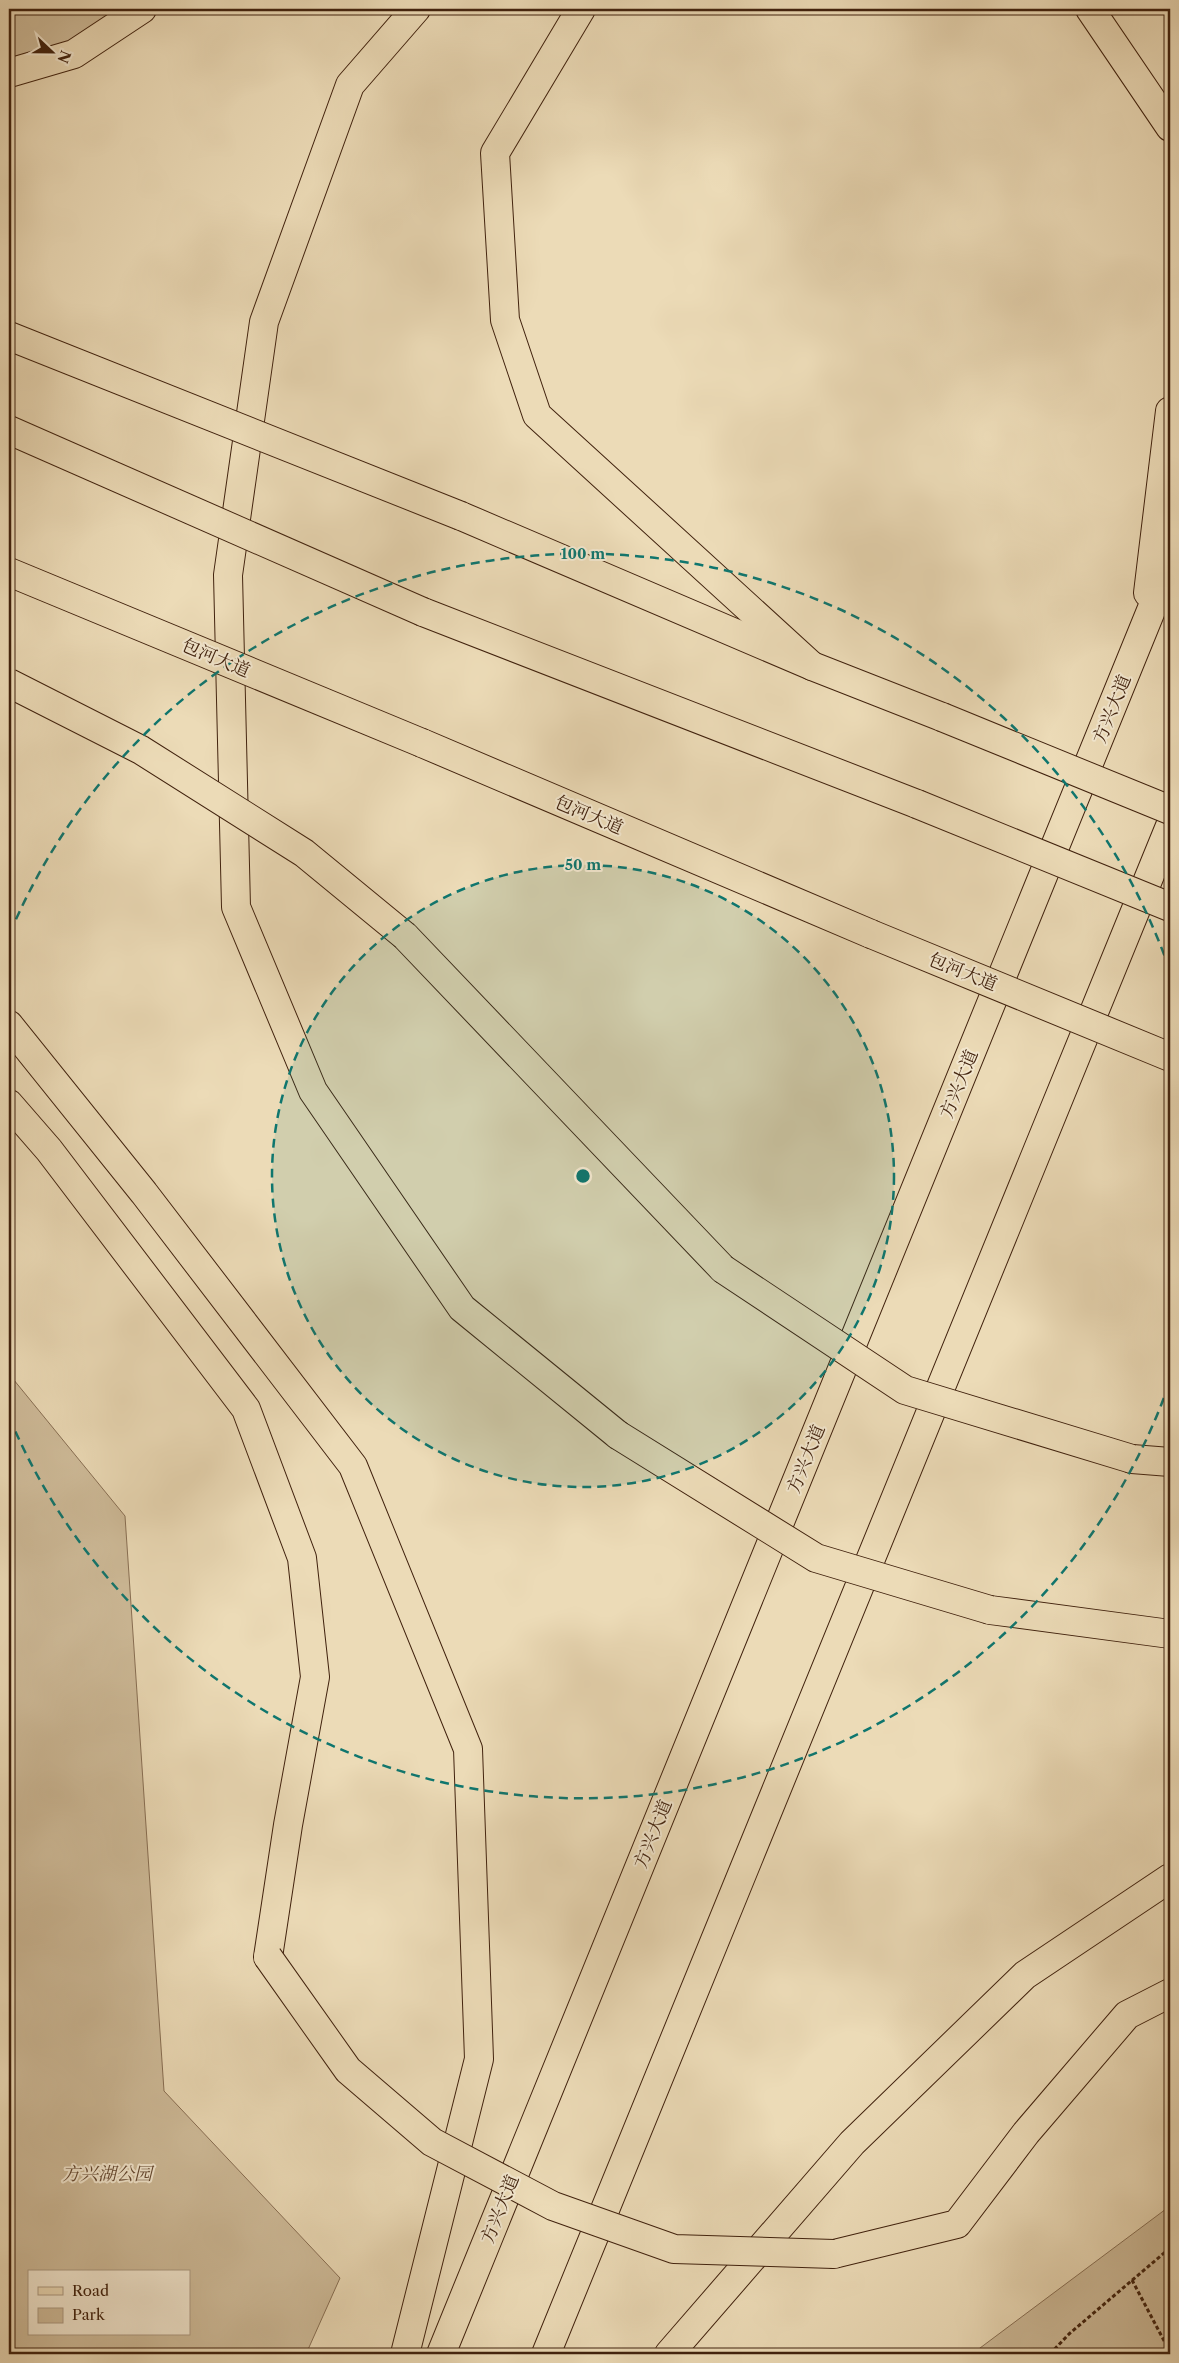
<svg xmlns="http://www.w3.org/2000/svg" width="1179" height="2363" font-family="'Libre Caslon Text','Noto Serif SC',serif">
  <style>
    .green { fill: #cfbc9a; stroke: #886f54; fill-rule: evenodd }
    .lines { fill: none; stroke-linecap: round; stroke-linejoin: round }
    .primary-casing { stroke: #41220e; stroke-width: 30 }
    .trunk-casing { stroke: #41220e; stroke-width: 30 }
    .path { stroke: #41220e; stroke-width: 3; stroke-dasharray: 4 2.5; stroke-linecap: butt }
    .primary { stroke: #ecdbb7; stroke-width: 28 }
    .trunk { stroke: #ecdbb7; stroke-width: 28 }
    .primary-bridge-casing { stroke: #41220e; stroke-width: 30; stroke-linecap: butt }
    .trunk-bridge-casing { stroke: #41220e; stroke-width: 30; stroke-linecap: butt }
    .primary-bridge { stroke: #ecdbb7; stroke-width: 28 }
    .trunk-bridge { stroke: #ecdbb7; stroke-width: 28 }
    .ring { fill: none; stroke: #0f766e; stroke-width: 2.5; stroke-dasharray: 9 6 }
    .labels { text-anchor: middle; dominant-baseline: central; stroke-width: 4; stroke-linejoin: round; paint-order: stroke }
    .street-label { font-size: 18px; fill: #41220e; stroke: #f3e8d0 }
    .park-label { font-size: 18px; font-style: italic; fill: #644831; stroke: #f3e8d0 }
    .centre { fill: #0f766e; stroke: #f3e8d0; stroke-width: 2.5 }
    .ring-label { font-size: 15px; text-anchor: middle; font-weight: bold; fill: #0f766e; stroke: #f3e8d0; stroke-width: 4; stroke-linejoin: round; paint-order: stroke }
  </style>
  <rect width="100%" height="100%" fill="#ecdbb7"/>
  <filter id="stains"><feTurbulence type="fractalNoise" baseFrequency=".004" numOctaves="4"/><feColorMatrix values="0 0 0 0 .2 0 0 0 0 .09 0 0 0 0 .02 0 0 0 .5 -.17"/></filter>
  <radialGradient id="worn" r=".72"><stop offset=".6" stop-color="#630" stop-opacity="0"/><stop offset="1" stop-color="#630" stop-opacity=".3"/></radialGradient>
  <g class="green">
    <polygon points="9,9 142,9 9,73"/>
    <path d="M9,1374L125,1516L164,2091L340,2278L306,2354H9ZM29,2272H189V2334H29Z"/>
    <polygon points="1170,2206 1170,2354 972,2354"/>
  </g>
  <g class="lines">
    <defs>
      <g id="primary">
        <polyline points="461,516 812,666 942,717"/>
        <polyline points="9,1104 49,1150 246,1409 302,1558 315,1677 288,1825 268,1957"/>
        <polyline points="834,2254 957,2224 1026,2133 1127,2015 1170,1993"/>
      </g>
      <g id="trunk">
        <polyline points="416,9 350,85 264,322 228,575 236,907 313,1091 462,1308 618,1435"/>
        <polyline points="581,9 495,153 505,320 537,415 812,666"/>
        <polyline points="1090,9 1170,127"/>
        <polyline points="9,73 74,54 142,9"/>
        <polyline points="1148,593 1170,411"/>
        <polyline points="423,612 917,804"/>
        <polyline points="422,743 871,934"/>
        <polyline points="405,936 723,1269"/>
        <polyline points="9,1025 144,1193 353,1466 468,1749 479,2059 405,2354"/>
        <polyline points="1132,1459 1170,1462"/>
        <polyline points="990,1610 1170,1634"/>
        <polyline points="441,2354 1170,564"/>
        <polyline points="546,2354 1170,826"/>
        <polyline points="669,2354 852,2143 1025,1975 1170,1878"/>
      </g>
    </defs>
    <use href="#primary" class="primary-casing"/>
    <use href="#trunk" class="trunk-casing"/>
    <g class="path">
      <polyline points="1132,2280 1170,2352"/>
      <polyline points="1050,2354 1069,2334 1170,2248"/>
    </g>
    <use href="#primary" class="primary"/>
    <use href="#trunk" class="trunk"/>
    <defs>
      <g id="primary-bridge">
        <polyline points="9,336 461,516"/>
        <polyline points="942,717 1170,810"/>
        <polyline points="268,1957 348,2070 432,2142 553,2206 674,2249 834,2254"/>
      </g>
      <g id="trunk-bridge">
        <polyline points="9,430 423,612"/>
        <polyline points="9,572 422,743"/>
        <polyline points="9,683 141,750 304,853 405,936"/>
        <polyline points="917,804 1170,907"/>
        <polyline points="871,934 1170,1057"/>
        <polyline points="723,1269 905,1390 1132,1459"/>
        <polyline points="618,1435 816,1558 990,1610"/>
      </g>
    </defs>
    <use href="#primary-bridge" class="primary-bridge-casing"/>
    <use href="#trunk-bridge" class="trunk-bridge-casing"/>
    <use href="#primary-bridge" class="primary-bridge"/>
    <use href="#trunk-bridge" class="trunk-bridge"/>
  </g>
  <circle cx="583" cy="1176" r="311" fill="#0f766e" fill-opacity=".12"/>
  <g class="ring">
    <circle cx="583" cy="1176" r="311"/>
    <path d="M1169 1384A622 622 0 0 1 10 1419M10 933A622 622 0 0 1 1169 968"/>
  </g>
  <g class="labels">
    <g class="street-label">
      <text transform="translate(216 658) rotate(23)">包河大道</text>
      <text transform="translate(1112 709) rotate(-68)">方兴大道</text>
      <text transform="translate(589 815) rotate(23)">包河大道</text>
      <text transform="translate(963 972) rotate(22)">包河大道</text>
      <text transform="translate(959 1084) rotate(-68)">方兴大道</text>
      <text transform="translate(806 1459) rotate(-68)">方兴大道</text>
      <text transform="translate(653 1834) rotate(-68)">方兴大道</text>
      <text transform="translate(500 2209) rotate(-68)">方兴大道</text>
    </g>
    <g class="park-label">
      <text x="107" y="2174">方兴湖公园</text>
    </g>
  </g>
  <circle cx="583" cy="1176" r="8" class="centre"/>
  <g class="ring-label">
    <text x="583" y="559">100 m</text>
    <text x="583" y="870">50 m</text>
  </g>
  <rect width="1179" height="2363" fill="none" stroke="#ecdbb7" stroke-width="30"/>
  <rect x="10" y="10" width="1159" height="2343" fill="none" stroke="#41220e" stroke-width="2.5"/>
  <rect x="15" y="15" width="1149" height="2333" fill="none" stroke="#41220e"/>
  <rect x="28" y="2270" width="162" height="65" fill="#f3e8d0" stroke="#ac9982"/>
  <rect x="38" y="2287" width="25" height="8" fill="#ecdbb7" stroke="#ac9982"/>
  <text x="72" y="2296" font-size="15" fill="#41220e">Road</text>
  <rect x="38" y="2308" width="25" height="15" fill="#cfbc9a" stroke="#ac9982"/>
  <text x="72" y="2320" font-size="15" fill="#41220e">Park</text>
  <g transform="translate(52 52) rotate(112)" stroke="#f3e8d0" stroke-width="4" paint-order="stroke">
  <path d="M0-4L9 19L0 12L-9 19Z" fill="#41220e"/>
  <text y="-8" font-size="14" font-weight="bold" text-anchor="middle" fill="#41220e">N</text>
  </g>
  <rect width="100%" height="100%" filter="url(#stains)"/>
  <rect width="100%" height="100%" fill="url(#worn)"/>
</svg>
